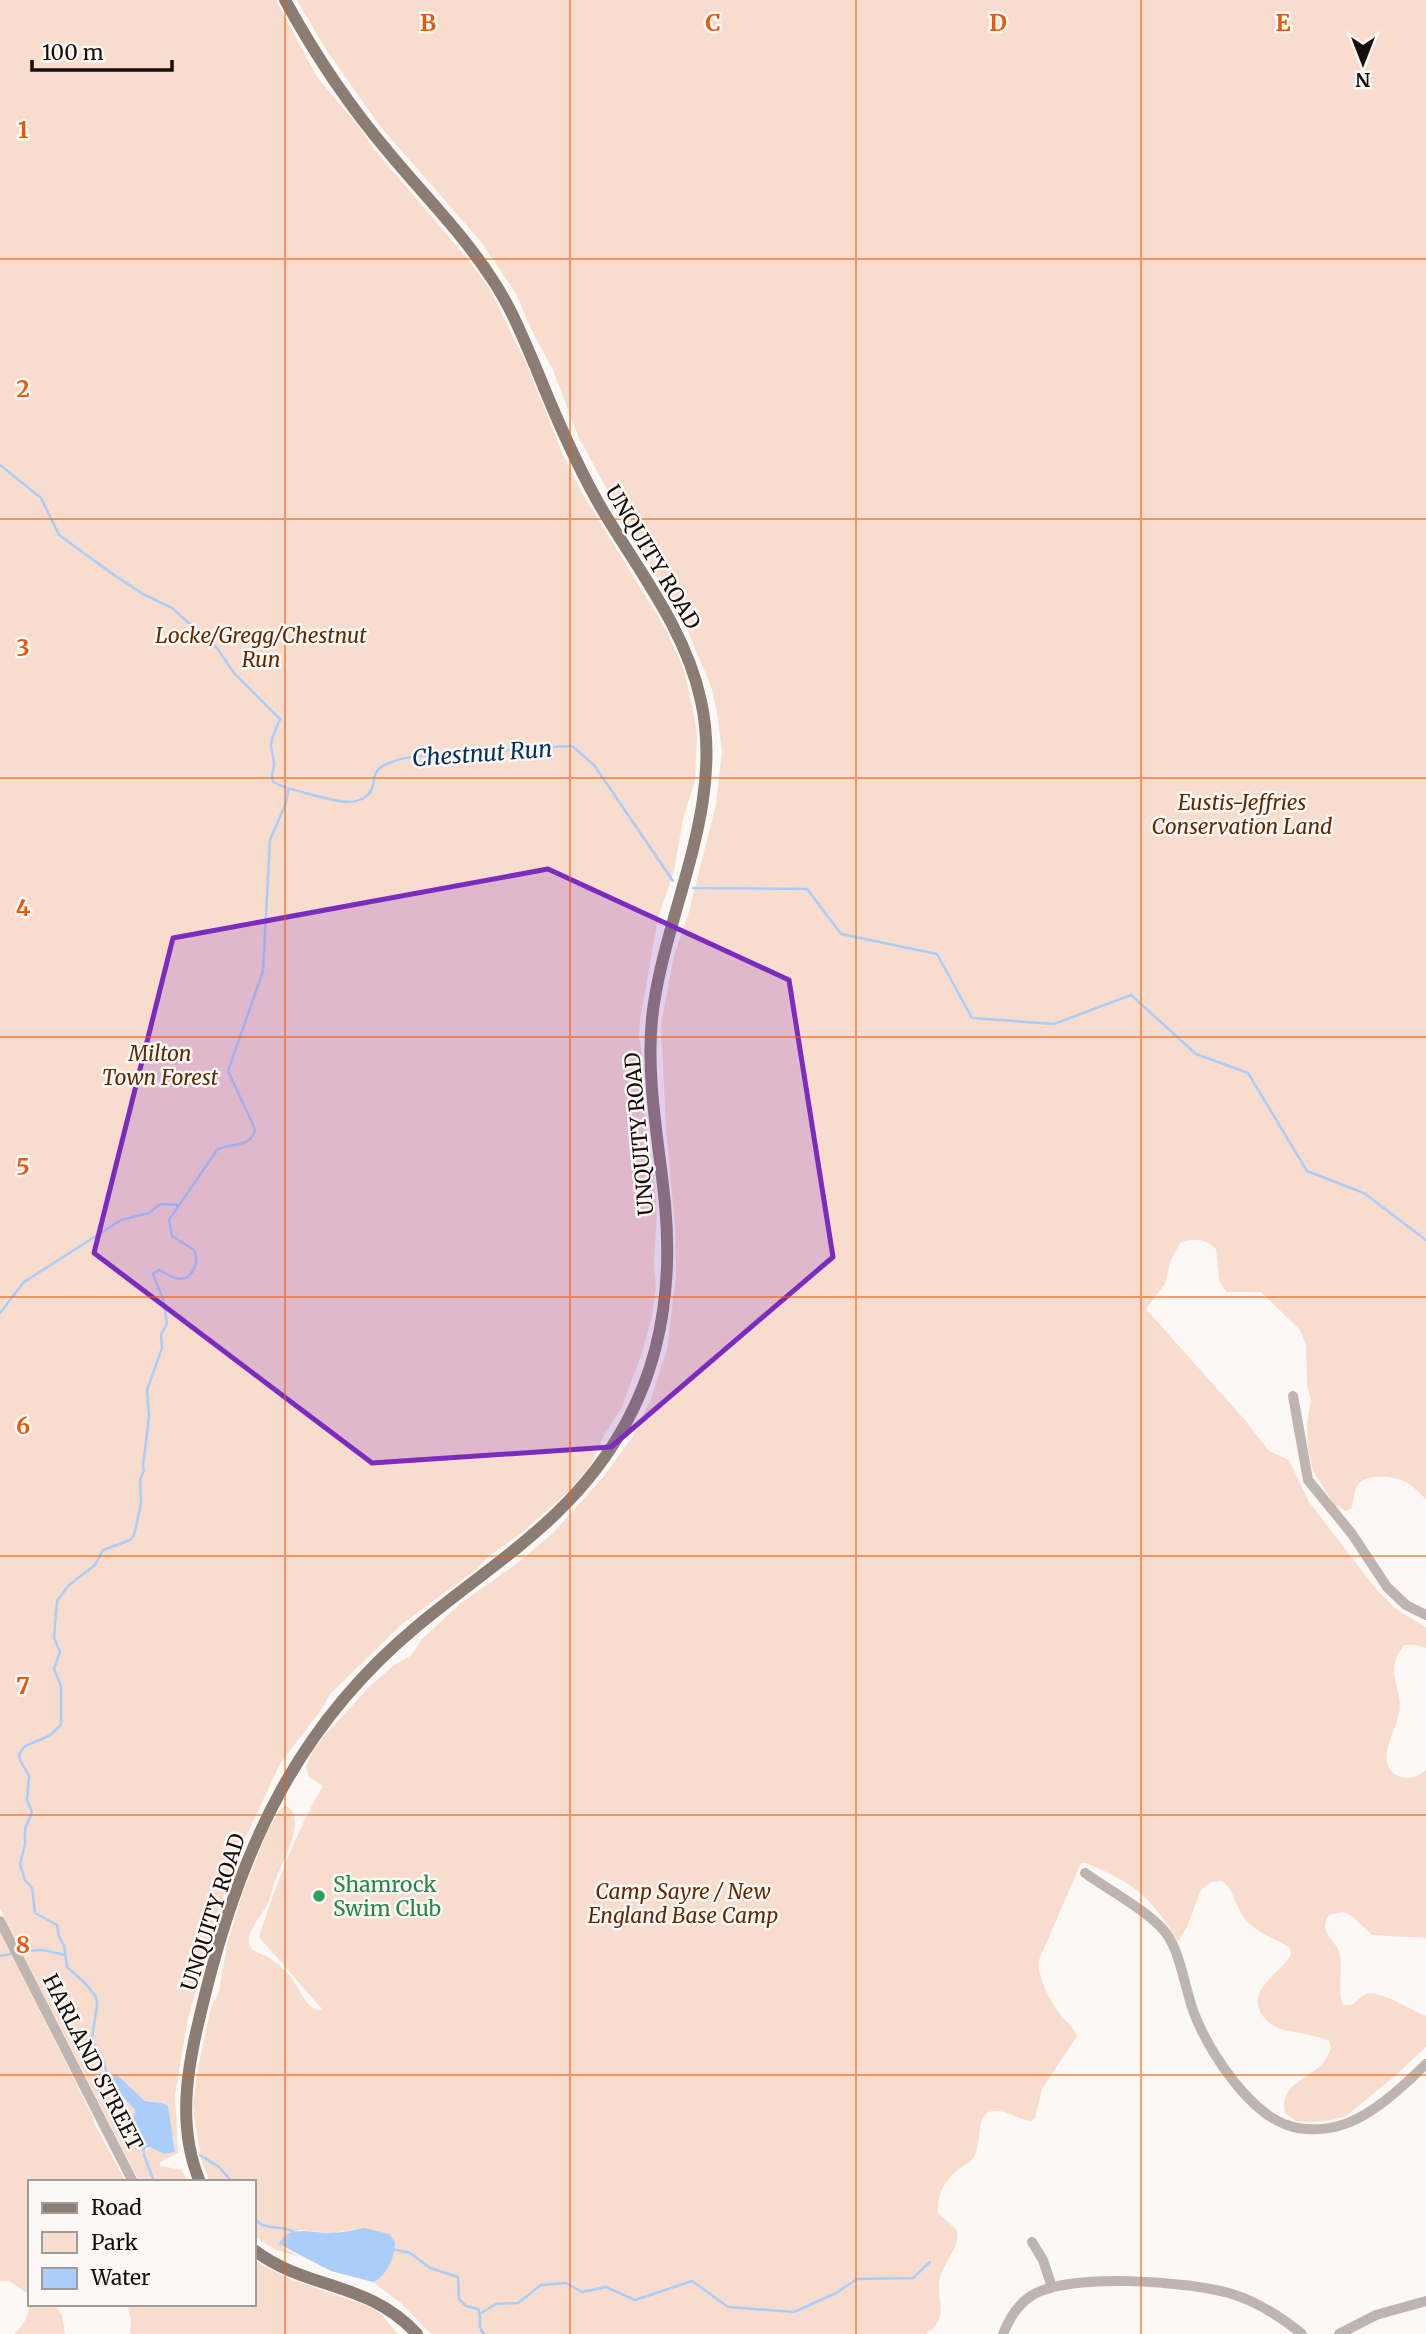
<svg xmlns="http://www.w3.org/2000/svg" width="1426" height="2334" font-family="Merriweather,serif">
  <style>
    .green { fill: #f8ddcf; fill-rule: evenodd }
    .water { fill: #aacef9 }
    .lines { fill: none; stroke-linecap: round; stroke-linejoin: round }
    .stream { stroke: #aacef9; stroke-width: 2.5 }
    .minor { stroke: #beb5b1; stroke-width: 10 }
    .major { stroke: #8b7c74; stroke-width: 12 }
    .marked { fill: #7b2cbf; fill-opacity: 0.2; stroke: #7b2cbf; stroke-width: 5; stroke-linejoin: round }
    .grid { fill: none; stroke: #e8590c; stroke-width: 2; stroke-opacity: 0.55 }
    .leisure-dot { fill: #2e9e5b; stroke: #fcf8f6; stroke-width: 2.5 }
    .labels { text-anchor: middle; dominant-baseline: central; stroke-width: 5; stroke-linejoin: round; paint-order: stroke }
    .street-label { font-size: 21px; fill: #150e0b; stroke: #fcf8f6 }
    .park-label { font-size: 21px; font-style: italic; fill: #622900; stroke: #fcf8f6 }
    .leisure-label { font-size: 21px; fill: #27864d; stroke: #fcf8f6; text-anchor: start }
    .water-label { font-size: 23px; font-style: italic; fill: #00315f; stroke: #fcf8f6 }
    .grid-label { font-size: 23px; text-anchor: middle; font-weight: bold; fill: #e8590c; stroke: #fcf8f6; stroke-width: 5; stroke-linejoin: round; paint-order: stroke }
  </style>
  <rect width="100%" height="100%" fill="#fcf8f6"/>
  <g class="green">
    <path d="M0,0H276L317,77L359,127L374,149L466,257L489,288L527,365L563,455L582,493L665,628L684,670L692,705L697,734L695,781L683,819L674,871L658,918L640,1020L639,1036L644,1070V1125L654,1180L657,1212L654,1263L656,1288L652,1316L642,1353L621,1409L604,1435L592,1463L571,1489L519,1535L489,1556L477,1569L402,1624L330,1694L322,1709L281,1762L232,1866L188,2018L175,2095L178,2153L159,2163L161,2166L182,2170L188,2182H140L138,2179L0,1909ZM116,2075L145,2101L158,2102L174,2139L175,2152L164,2154L150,2147L144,2153L139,2141L131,2133L135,2110L109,2081Z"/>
    <path d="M297,0H1426V1499C1419,1493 1413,1485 1404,1481C1393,1476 1364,1473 1357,1486C1354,1492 1353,1502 1352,1508L1346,1511L1334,1504L1313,1471L1308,1449L1307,1424L1311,1400L1307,1386L1306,1345L1300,1330L1261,1292H1226L1219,1280L1216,1249C1204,1238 1195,1238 1180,1243L1171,1260L1165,1284L1146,1309L1245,1420L1269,1451L1289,1460L1309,1502L1376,1589L1395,1608L1426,1628V1648L1415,1645H1404C1382,1674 1404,1686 1399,1714C1396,1732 1371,1766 1401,1777C1410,1780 1419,1776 1426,1770V1938L1372,1935L1352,1916L1343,1912L1329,1915C1317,1934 1337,1939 1340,1955C1343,1971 1337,1990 1343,2005H1352C1356,2002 1361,1996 1366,1994C1378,1989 1413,2011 1426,2016V2047L1395,2076L1346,2116L1332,2120L1312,2122L1296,2121L1285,2113C1279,2087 1303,2081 1319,2067C1325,2062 1328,2055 1331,2048L1329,2041C1313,2034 1297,2033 1281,2029C1263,2023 1250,2004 1263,1987C1271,1975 1284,1967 1291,1954L1290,1948C1275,1939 1257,1933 1246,1920C1235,1907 1235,1891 1222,1881L1211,1882L1201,1890L1187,1927L1178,1941C1151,1897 1134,1883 1086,1863H1081L1039,1960C1037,1978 1049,1998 1059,2013C1065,2021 1073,2026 1077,2036L1042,2089L1035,2118L1031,2121C1017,2120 1003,2107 989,2112C976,2116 982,2144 974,2157C972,2161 967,2164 962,2167C945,2179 937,2192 938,2213L957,2230C960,2251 942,2262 939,2282C938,2296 944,2309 938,2322C935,2327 930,2331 926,2334H431L402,2304L373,2282L382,2277L390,2263L357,2229L333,2233L299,2230L282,2247L298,2256L276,2250L254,2236V2182H210L201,2159L194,2117L193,2103L198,2068L211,2008L219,1992L227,1945L243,1892L268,1830L279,1811L285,1805C308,1816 285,1857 278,1873C274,1883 272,1893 268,1903C263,1914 244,1934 250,1946C253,1953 262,1953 268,1957C277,1963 289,1973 295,1983C301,1993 310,2013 323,2010L259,1937C276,1884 295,1834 323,1786L309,1777L306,1767L313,1751L325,1735L370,1686L393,1666L412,1655L421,1640L461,1603L515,1565L553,1533L603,1477L633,1436L651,1399L667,1349L676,1276L675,1226L666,1130L661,1025L674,955L688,915L716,804L722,752L717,712L711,686L683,620L644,557L579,438L552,368L533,333L516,294L482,243L379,125L323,45Z"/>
    <path d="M0,1932L93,2117L94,2123L126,2182H30V2304H54L62,2315L65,2334H14C27,2322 31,2311 27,2293L9,2281H0Z"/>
    <polygon points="254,2261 290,2279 368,2306 381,2314 398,2334 130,2334 131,2321 127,2304 254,2304"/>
  </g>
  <g class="water">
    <polygon points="116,2074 145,2101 162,2103 168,2106 175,2152 164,2154 150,2147 146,2148 144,2155 139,2141 131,2134 135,2110 109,2081"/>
    <path d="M364,2228L389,2234L395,2242C395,2256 387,2277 373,2282L331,2271L279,2244C288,2224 312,2233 330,2233C342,2233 353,2230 364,2228Z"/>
  </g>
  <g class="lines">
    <g class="stream">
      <path d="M0,465L41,498L59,535L114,575L143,594L172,608L217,648L234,673L280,719C277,727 272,736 271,744C271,751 274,758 274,765C274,770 270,775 273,781C276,787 338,802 348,802C353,802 360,800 364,798C384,784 359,770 401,759C421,754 445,755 465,754C501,751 536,747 572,746L594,765L673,881"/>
      <polyline points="693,888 807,889 841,934 937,954 972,1018 1054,1024 1131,995 1196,1054 1248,1073 1307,1171 1364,1193 1426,1240"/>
      <polyline points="0,1313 24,1282 121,1220 149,1213 160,1204 177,1205"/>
      <polyline points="22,1951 43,1950 65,1955"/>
      <polyline points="0,1956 10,1954"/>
      <path d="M114,2080L106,2071L104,2062L92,2039L97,2005L96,1997L85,1983L67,1967L64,1945L59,1937L57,1925L35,1913L32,1888L25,1880L20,1864L25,1845V1829L32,1812L27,1800L29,1776L20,1760L19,1754L25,1746L49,1736L61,1725V1686L54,1669L60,1652L54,1638L57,1601L69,1585L95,1565L103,1550L130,1540L134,1535L141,1504L140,1480L144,1470L143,1467L149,1416L147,1390L162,1348L161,1335L167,1323L163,1299L153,1274L159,1270C165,1272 170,1277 176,1278C192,1282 200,1263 194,1250L172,1236L169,1220L217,1150C231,1141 251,1150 255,1129L228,1071L263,971L270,840L286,803L288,790"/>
      <polyline points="144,2155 154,2182"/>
      <polyline points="200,2155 219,2167 232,2182"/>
      <path d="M254,2211C256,2234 279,2223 294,2232"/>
      <path d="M392,2249L410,2253L430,2268L458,2277L459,2299L466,2306L478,2309C483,2318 476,2326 484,2334"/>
      <polyline points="481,2313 496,2304 518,2303 541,2285 566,2283 582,2292 606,2287 635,2300 692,2281 728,2307 794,2312 836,2293 857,2279 913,2278 930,2262"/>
    </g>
    <g class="minor">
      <polyline points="1293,1396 1308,1480 1352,1534 1387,1587 1406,1605 1426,1615"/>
      <path d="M1085,1873C1107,1889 1150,1912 1166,1933C1182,1955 1185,1993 1196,2018C1211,2054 1249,2112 1287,2125C1306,2132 1332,2130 1350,2122C1375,2112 1407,2083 1426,2064"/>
      <polyline points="0,1921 133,2182"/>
      <polyline points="1032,2242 1043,2260 1052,2287"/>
      <path d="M1003,2334C1009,2319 1017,2305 1031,2296C1067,2272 1191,2281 1232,2294C1258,2302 1281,2317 1302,2334"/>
      <polyline points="1339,2334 1376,2315 1426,2301"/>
    </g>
    <g class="major">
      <path d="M200,2182C173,2118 191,2052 207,1987C243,1844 300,1724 415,1628C495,1561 576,1517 627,1421C663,1355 672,1278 665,1204C659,1142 646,1081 652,1018C664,912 725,810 701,701C685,627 636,568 599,504C574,460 555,415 536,368C523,338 511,307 492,279C463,234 424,195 390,154C349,106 315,55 285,0"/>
      <path d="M254,2250C306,2290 369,2281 417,2334"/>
    </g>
  </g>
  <path class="marked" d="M548,869L789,980L833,1257L611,1447L372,1463L94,1253L173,938Z"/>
  <path class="grid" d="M285,0V2334M570,0V2334M856,0V2334M1141,0V2334M0,259H1426M0,519H1426M0,778H1426M0,1037H1426M0,1297H1426M0,1556H1426M0,1815H1426M0,2075H1426"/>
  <circle class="leisure-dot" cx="319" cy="1896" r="7"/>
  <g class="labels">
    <g class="street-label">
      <text transform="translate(653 557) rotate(59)">UNQUITY ROAD</text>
      <text transform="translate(639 1134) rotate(-95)">UNQUITY ROAD</text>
      <text transform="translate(213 1912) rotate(-72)">UNQUITY ROAD</text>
      <text transform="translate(93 2062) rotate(63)">HARLAND STREET</text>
    </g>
    <g class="park-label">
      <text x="261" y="635">Locke/Gregg/Chestnut<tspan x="261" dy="24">Run</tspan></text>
      <text x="1242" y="802">Eustis-Jeffries<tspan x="1242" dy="24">Conservation Land</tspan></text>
      <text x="160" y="1053">Milton<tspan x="160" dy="24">Town Forest</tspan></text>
      <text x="683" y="1891">Camp Sayre / New<tspan x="683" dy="24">England Base Camp</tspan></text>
    </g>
    <g class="leisure-label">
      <text x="333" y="1884">Shamrock<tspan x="333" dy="24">Swim Club</tspan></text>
    </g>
    <g class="water-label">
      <text transform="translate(482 753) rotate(-4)">Chestnut Run</text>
    </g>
  </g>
  <g class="grid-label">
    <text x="428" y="31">B</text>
    <text x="713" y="31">C</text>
    <text x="998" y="31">D</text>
    <text x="1283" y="31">E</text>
    <text x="23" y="138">1</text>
    <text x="23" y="397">2</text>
    <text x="23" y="656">3</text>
    <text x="23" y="916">4</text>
    <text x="23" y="1175">5</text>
    <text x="23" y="1434">6</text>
    <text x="23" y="1694">7</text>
    <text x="23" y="1953">8</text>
  </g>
  <rect x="28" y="2180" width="228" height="126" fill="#fcf8f6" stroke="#a09a98" stroke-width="2"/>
  <rect x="42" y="2203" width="35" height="10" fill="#8b7c74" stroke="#a09a98" stroke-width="2"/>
  <text x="91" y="2215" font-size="21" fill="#150e0b">Road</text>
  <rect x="42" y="2232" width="35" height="21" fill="#f8ddcf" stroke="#a09a98" stroke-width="2"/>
  <text x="91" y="2250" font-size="21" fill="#150e0b">Park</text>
  <rect x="42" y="2268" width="35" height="21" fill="#aacef9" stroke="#a09a98" stroke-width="2"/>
  <text x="91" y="2285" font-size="21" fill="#150e0b">Water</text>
  <g transform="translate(1363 63) rotate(180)" stroke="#fcf8f6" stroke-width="5" paint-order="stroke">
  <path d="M0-5L12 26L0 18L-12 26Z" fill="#150e0b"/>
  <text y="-10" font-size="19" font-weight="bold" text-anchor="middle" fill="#150e0b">N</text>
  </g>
  <path d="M32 60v10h140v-10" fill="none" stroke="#150e0b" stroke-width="3.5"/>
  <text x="42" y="60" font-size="21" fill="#150e0b" stroke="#fcf8f6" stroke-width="5" paint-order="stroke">100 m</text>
</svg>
